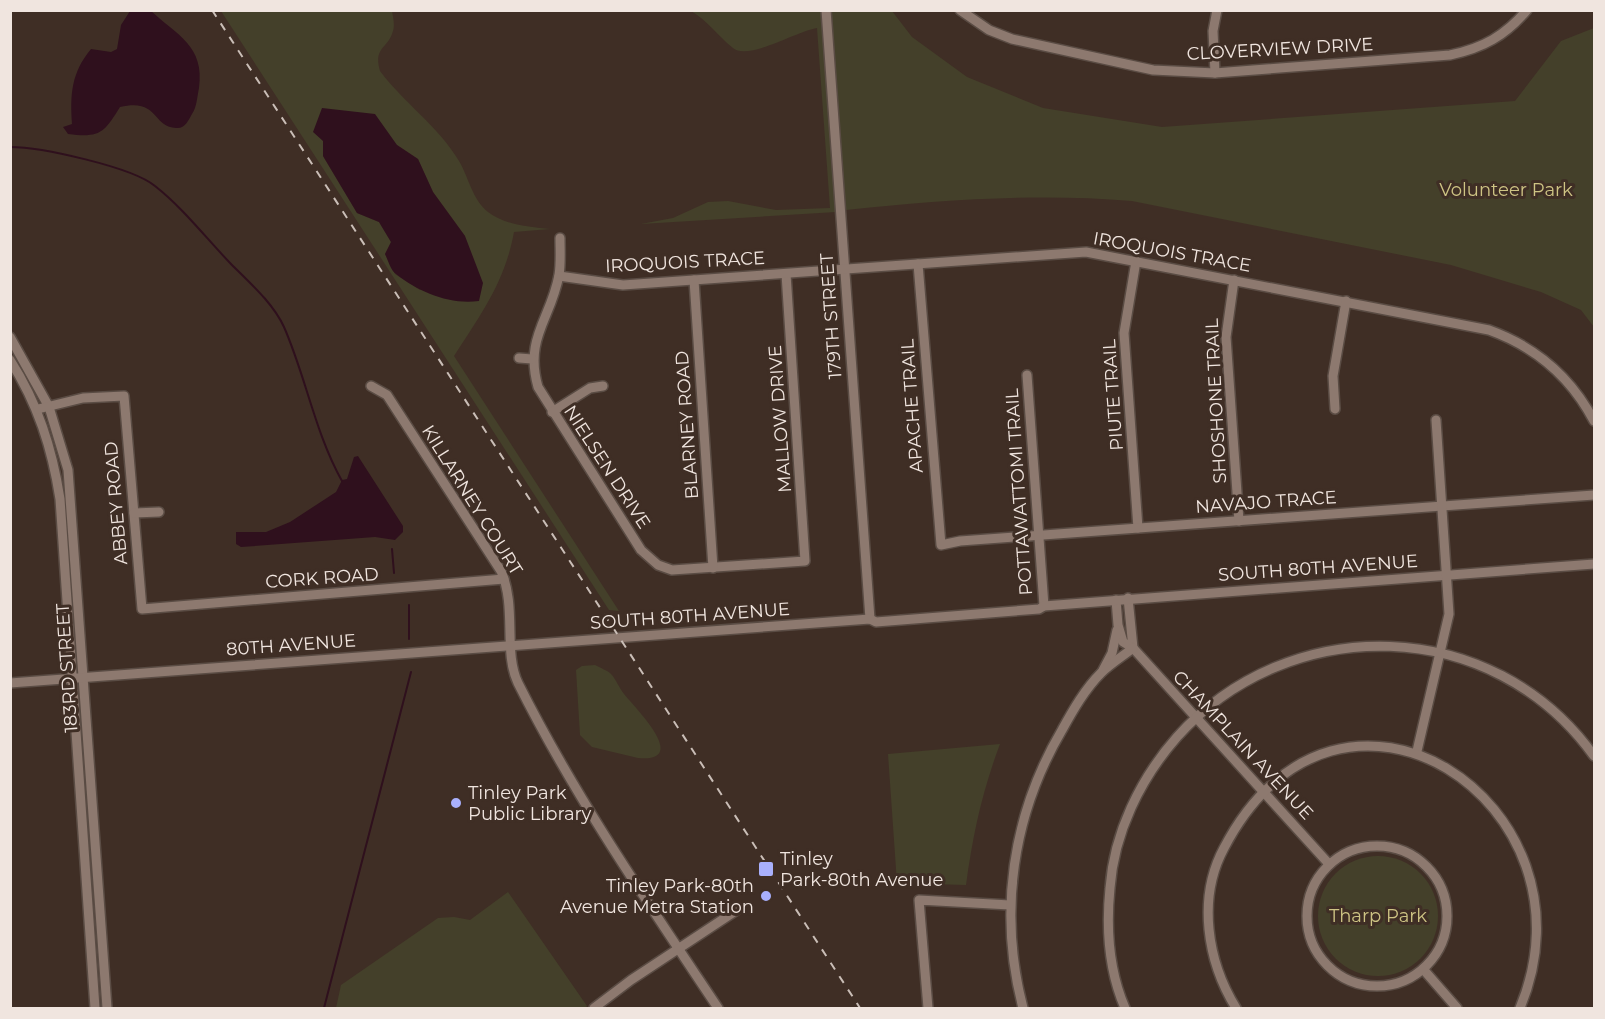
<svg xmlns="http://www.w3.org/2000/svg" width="1605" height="1019" font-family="Montserrat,sans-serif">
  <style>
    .green { fill: #44402a; fill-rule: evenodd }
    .water { fill: #2f101d }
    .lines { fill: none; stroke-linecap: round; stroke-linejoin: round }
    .stream { stroke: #2f101d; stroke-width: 2 }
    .minor-casing { stroke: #5a4c44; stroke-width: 12 }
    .minor { stroke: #8d796f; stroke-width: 9 }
    .rail { stroke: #cabeb7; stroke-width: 2; stroke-dasharray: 8 8; stroke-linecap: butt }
    .poi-dot { fill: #a9b0fc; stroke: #3f2e25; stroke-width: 2 }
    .labels { text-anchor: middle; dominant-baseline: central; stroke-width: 6; stroke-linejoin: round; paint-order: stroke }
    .street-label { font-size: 18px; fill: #f0e5df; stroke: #3f2e25 }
    .park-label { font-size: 18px; fill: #cec484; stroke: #3f2e25 }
    .poi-label { font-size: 18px; fill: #f0e5df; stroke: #3f2e25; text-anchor: start }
  </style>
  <rect width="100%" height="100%" fill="#3f2e25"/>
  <g class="green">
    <path d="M221,11H392C393,17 395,25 393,31C388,49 373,47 380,71C404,103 439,127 459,161C469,178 472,199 488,212C505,225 529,227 550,229L514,232C505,282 481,314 454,356L619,611L609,610ZM323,141L397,145L418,159L433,192L465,236L420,290L395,274L385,254L391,242L379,222L357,213L323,156Z"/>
    <path d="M691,11H821L836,212L641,224L673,218L708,202L728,201L776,210L830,208L817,28C797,31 748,61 733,48C718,36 708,21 691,11Z"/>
    <path d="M830,11H892L912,37L967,77L1043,108L1162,127L1515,101L1561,41L1594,28V327L1581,310L1541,292L1451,265L1132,201C1037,193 941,200 846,210Z"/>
    <path d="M595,665C600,668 607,670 611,674C616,679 619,688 624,694C634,707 692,763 638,758L592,747L580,735L576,670L582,666Z"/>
    <path d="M1000,744C982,792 973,834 966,885L897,883L888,754Z"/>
    <circle cx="1378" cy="916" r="60"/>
    <polygon points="508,892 587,1006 585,1008 336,1008 341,985 438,918 454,917 470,920"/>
  </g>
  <g class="water">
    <path d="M130,11H151C177,35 205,46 199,88C197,97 197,107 192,114C188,121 185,129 176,128C152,127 159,98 120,107C104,133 100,138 68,134L63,127L72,124C70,95 71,73 91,49L111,52L117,49L121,25Z"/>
    <path d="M322,108L375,114L397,145L418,159L433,192L465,236L483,283L479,301C449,305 419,292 396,274C391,271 388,260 385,254L391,242L379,222L357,213L323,156V141L313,132Z"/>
    <polygon points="358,456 403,526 403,532 395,540 375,537 241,547 236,544 236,532 266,532 290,522 336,492 342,480 347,479 354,457"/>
  </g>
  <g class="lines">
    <g class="stream">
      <path d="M10,147C41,147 132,167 155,186C183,208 206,238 231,264C250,283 273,303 284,327C306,377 315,433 342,481"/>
      <polyline points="392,549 394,573"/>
      <polyline points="409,639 409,605"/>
      <polyline points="324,1008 411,672"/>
    </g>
    <defs>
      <g id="minor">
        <polyline points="826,10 870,619"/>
        <path d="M960,10L989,30L1012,39L1153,70L1215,73L1450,55C1483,48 1505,36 1527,10"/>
        <polyline points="1215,73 1213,31 1217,10"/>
        <path d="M560,238C560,250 561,263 559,275C551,319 524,338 538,387L641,550L658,565L672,570L805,561L786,274"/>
        <polyline points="1136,261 1124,333 1138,528"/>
        <polyline points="918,264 941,545 960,541 1594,495"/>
        <path d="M559,276L623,285L1086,252L1489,330C1536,347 1571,377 1594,421"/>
        <polyline points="694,280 713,568"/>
        <polyline points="1234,280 1226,337 1239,521"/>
        <polyline points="10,337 49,407 68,470 107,1008"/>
        <polyline points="519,358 532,359"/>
        <path d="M10,360C38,404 52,448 60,499L95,1008"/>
        <polyline points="1027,375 1044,606"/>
        <path d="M371,386L387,395L501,571C517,607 503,652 518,683C575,797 648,903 718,1008"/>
        <polyline points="38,409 83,398 124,396 142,609 504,579"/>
        <polyline points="1335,409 1333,376 1346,301"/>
        <polyline points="552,412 590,388 603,386"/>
        <polyline points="134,513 159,512"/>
        <polyline points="1128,598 1133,648"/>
        <polyline points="1116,600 1118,625 1123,642 1133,648 1329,864"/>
        <polyline points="1103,670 1112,653 1117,630"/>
        <polyline points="10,683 870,619 876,622 1039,609 1044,606 1594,564"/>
        <polyline points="1417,751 1449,614 1436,420"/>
        <circle cx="1377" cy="916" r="70"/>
        <polyline points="1423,969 1457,1008"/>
        <polyline points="594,1008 631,980 740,908"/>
        <polyline points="928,1008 919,900 1010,905"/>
        <path d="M1023,1008C998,913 1012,815 1062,730C1073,710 1085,689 1101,673C1110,664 1123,656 1133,648"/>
        <path d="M1125,1008C1109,971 1106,928 1110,888C1114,833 1140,779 1177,737C1290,611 1493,615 1594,756"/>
        <path d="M1236,1008C1207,961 1197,898 1224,848C1339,627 1605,804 1520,1008"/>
      </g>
    </defs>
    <use href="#minor" class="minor-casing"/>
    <use href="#minor" class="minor"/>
    <polyline class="rail" points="212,10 860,1008"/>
  </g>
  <g class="poi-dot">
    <circle cx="456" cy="803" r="6"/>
    <rect x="758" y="861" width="16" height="16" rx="3"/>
    <circle cx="766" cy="896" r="6"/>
  </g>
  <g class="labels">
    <g class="street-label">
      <text transform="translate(1280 49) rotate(-3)">CLOVERVIEW DRIVE</text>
      <text transform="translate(1172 252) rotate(10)">IROQUOIS TRACE</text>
      <text transform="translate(685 262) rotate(-3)">IROQUOIS TRACE</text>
      <text transform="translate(831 316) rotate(-94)">179TH STREET</text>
      <text transform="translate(1113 395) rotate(-94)">PIUTE TRAIL</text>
      <text transform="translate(1216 401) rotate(-93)">SHOSHONE TRAIL</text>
      <text transform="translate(912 406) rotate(-94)">APACHE TRAIL</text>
      <text transform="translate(780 419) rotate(-94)">MALLOW DRIVE</text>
      <text transform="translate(687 425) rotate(-94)">BLARNEY ROAD</text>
      <text transform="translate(607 467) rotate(57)">NIELSEN DRIVE</text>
      <text transform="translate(1019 492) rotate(-94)">POTTAWATTOMI TRAIL</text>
      <text transform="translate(472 500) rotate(58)">KILLARNEY COURT</text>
      <text transform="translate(1266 502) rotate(-4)">NAVAJO TRACE</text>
      <text transform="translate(116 503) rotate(-95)">ABBEY ROAD</text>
      <text transform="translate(1318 568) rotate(-4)">SOUTH 80TH AVENUE</text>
      <text transform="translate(322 578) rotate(-4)">CORK ROAD</text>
      <text transform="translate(690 616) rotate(-4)">SOUTH 80TH AVENUE</text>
      <text transform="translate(291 645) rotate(-4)">80TH AVENUE</text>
      <text transform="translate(67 668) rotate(-94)">183RD STREET</text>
      <text transform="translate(1243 745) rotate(47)">CHAMPLAIN AVENUE</text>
    </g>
    <g class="park-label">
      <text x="1506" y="190">Volunteer Park</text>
      <text x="1378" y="916">Tharp Park</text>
    </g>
    <g class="poi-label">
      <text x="468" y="793">Tinley Park<tspan x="468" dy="21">Public Library</tspan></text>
      <text x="780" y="859">Tinley<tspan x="780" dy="21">Park-80th Avenue</tspan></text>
      <text x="754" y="886" text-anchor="end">Tinley Park-80th<tspan x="754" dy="21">Avenue Metra Station</tspan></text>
    </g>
  </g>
  <rect width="1605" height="1019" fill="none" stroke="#f0e5df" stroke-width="24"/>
</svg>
